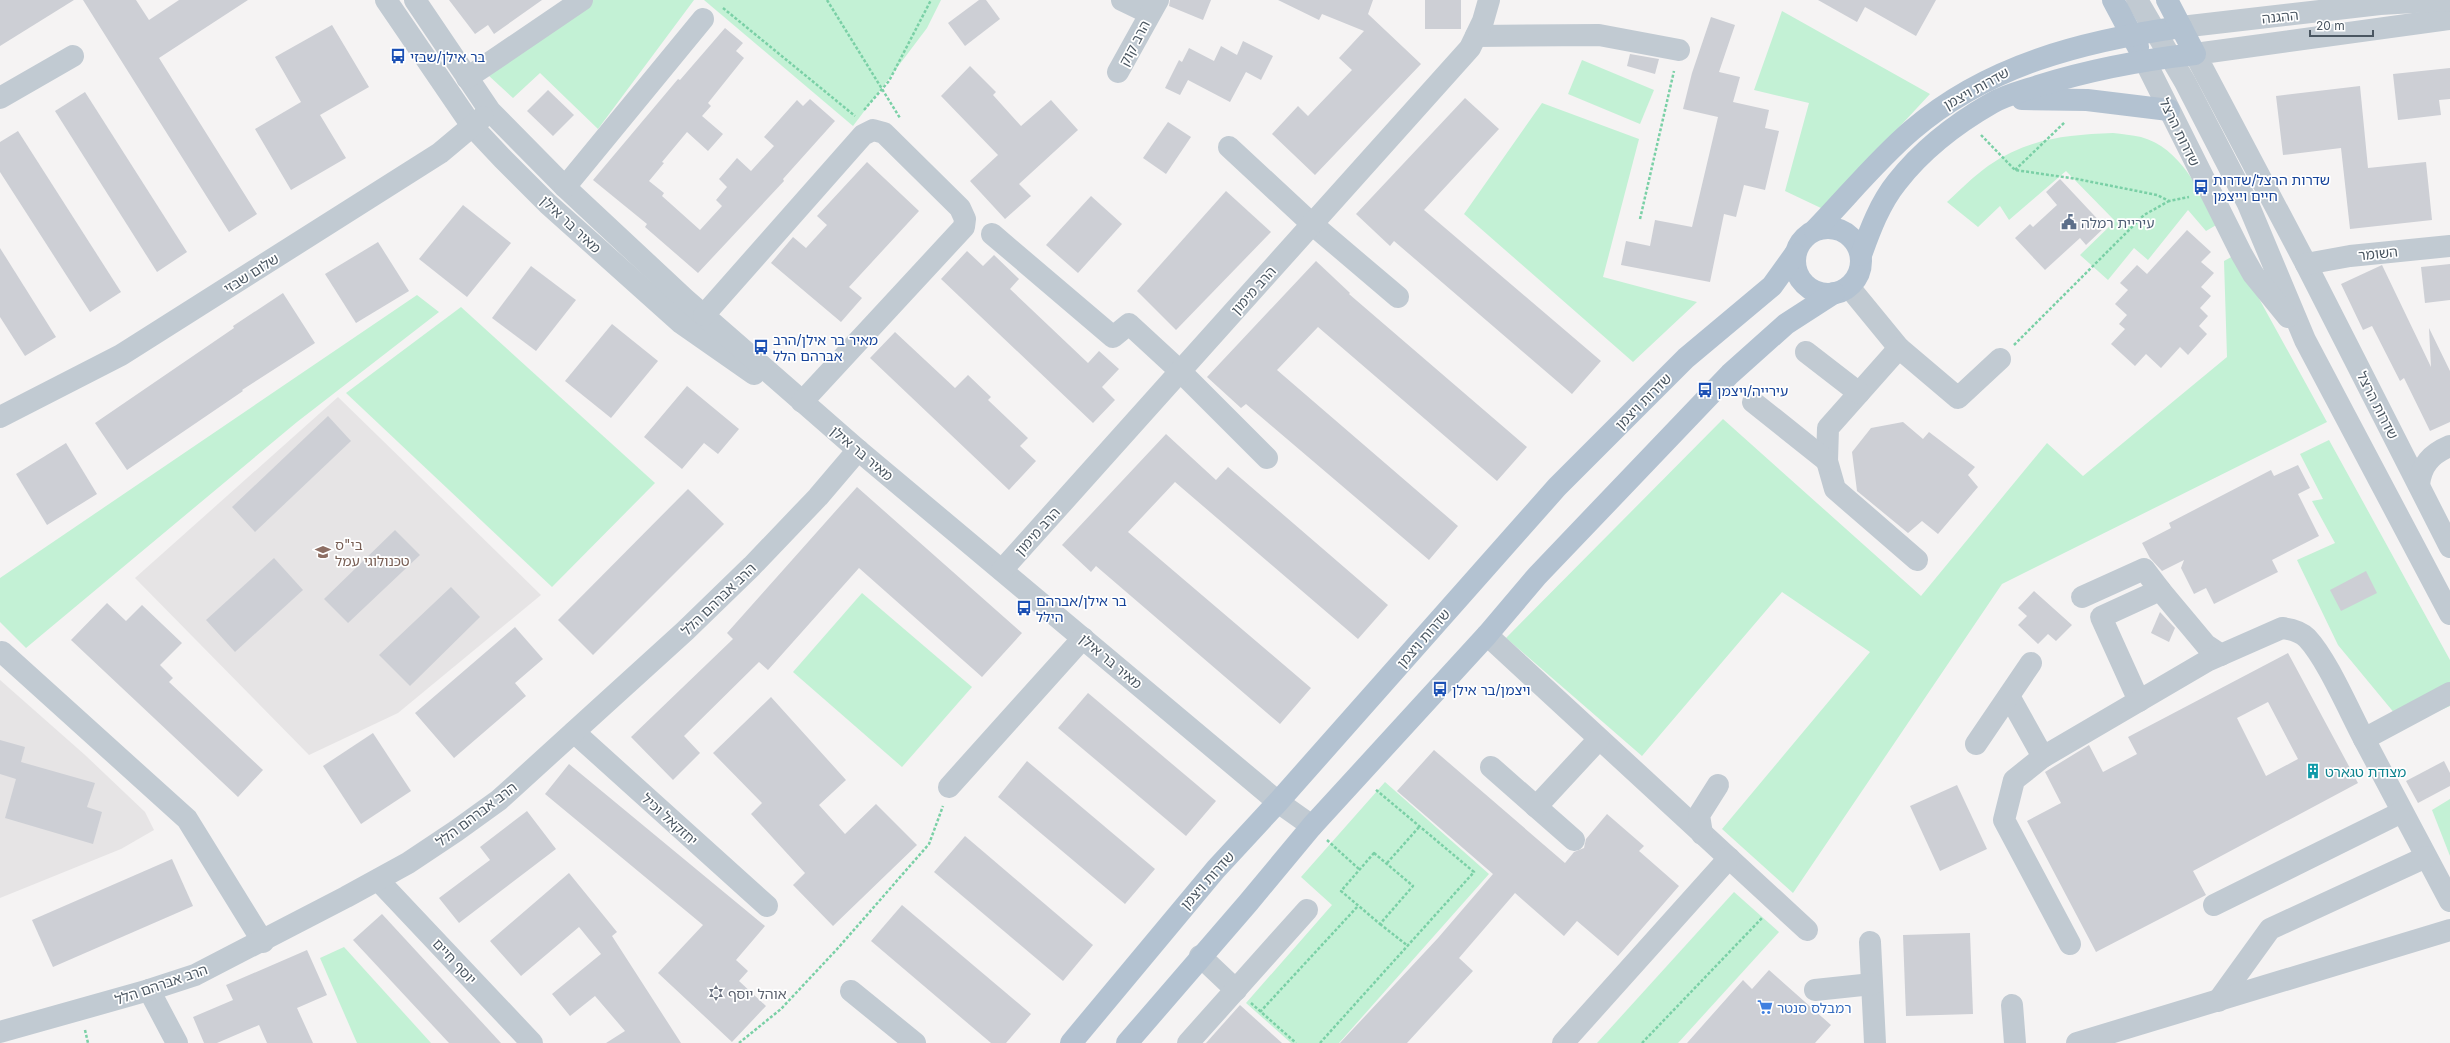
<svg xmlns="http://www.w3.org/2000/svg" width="2450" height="1043" font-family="Inter,'Noto Sans Hebrew',sans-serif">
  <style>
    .education { fill: #e6e4e5 }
    .green { fill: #c3f1d5 }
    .building { fill: #cdcfd5; fill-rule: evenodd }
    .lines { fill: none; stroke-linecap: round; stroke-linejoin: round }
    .path { stroke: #7ad0a6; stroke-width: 2.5; stroke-dasharray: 3 2; stroke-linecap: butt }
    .minor { stroke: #c1cad2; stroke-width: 22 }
    .major { stroke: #b3c2d1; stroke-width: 22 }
    .labels { text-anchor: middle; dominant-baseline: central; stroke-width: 3.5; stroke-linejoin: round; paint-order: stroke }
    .street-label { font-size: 14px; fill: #4a5661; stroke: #fff }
    .transit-label { font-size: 14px; fill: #164399; stroke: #fff; text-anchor: start }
    .service-label { font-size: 14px; fill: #4e5e75; stroke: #fff; text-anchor: start }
    .education-label { font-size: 14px; fill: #785e54; stroke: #fff; text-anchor: start }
    .culture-label { font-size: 14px; fill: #0d838f; stroke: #fff; text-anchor: start }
    .worship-label { font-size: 14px; fill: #5b616d; stroke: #fff; text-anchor: start }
    .shop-label { font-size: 14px; fill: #366cbe; stroke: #fff; text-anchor: start }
  </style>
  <rect width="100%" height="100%" fill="#f5f3f3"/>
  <g class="education">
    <polygon points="338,397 541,595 398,713 309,755 135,578"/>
    <polygon points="0,680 85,755 145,812 154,830 121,849 0,898"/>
  </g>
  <g class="green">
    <polygon points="591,0 694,0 598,129 540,73 513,98 488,75"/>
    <polygon points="704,0 941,0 927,28 853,126"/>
    <polygon points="1782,11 1930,94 1823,209 1785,191 1809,103 1754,90"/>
    <polygon points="1582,60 1654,90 1640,124 1568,94"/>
    <polygon points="1542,103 1639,139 1603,277 1697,302 1633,362 1464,214"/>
    <path d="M2113,133C2122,134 2132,135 2141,137C2181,148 2199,191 2218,224L2206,231L2188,210L2148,260L2134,248L2108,280L2080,255L2115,221L2066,171L2009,220L2000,206L1978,227L1947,202C1960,190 1974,176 1988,166C2029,138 2066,135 2113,133Z"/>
    <polygon points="2235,255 2327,422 2002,584 1793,893 1722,829 1870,652 1782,592 1642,756 1506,638 1723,419 1921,596 2047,443 2083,476 2227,357 2224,261"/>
    <polygon points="417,295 439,312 297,422 26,648 0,622 0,578"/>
    <polygon points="461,307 655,483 552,587 346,393"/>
    <polygon points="2329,440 2450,660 2450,706 2405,726 2338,645 2297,560 2335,543 2312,501 2323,499 2300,454"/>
    <polygon points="862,593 972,687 902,767 793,672"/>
    <polygon points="1385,782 1489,874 1339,1043 1291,1043 1246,1003 1332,905 1301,877"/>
    <polygon points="2450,799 2450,856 2432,810"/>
    <polygon points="1734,892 1779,932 1678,1043 1597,1043"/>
    <polygon points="344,947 431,1043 357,1043 320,958"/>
  </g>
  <g class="building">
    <polygon points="0,0 74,0 0,46"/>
    <polygon points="83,0 136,0 149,20 179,0 248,0 159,58 257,214 229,232"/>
    <polygon points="449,0 542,0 494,34 488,25 475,34"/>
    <polygon points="979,0 986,0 1000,19 965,46 948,23"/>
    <polygon points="1170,0 1211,0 1203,20 1169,6"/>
    <polygon points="1278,0 1373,0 1368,14 1421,64 1315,175 1272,134 1298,106 1308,116 1352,70 1339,58 1364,31 1322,14 1319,20"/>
    <rect x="1425" y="0" width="36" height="29"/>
    <polygon points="1818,0 1936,0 1916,36 1865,7 1857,22"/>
    <polygon points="1711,17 1735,25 1719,72 1740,77 1733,102 1769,110 1765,128 1779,131 1765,190 1744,185 1736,217 1724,214 1710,282 1621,265 1626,241 1650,246 1655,220 1692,227 1718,117 1683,109 1692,73"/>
    <polygon points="332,25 369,87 320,115 346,158 291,190 255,129 301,102 275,57"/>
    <polygon points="725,28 743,43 736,51 744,58 708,103 711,106 702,116 723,134 708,151 687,132 662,162 664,163 649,181 664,193 662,196 700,230 722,206 716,200 727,187 719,179 737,158 751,171 774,146 764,137 797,100 803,106 810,99 835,121 783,179 784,181 698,273 645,227 647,224 593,180 678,79 680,80"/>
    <polygon points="1243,41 1273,56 1261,80 1246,72 1230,102 1188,80 1180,95 1165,88 1179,60 1182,62 1189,48 1214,61 1221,46 1237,55"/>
    <polygon points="1630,54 1659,59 1655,74 1627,66"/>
    <polygon points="970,66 996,92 993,95 1021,126 1051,100 1078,130 1019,184 1031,196 1005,219 970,181 998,155 941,96"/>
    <polygon points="2450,68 2450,99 2439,100 2441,115 2398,120 2393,74"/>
    <polygon points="2360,86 2368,168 2426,162 2432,220 2350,229 2341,148 2283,155 2276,96"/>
    <polygon points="548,90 574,115 553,136 527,111"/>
    <polygon points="85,92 187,252 157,272 55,111"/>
    <polygon points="1465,98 1499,129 1424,210 1601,361 1572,394 1394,241 1390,246 1356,214"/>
    <polygon points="1168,122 1191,137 1166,174 1143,158"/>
    <polygon points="18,131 121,292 90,312 0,172 0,142"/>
    <polygon points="867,162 919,211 849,287 862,298 841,322 771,263 793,237 806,248 827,225 817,216"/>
    <polygon points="2060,179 2105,227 2086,245 2080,238 2045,270 2015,238 2030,224 2033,227 2057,205 2046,192"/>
    <polygon points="1226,191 1271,232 1176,330 1137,291"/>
    <polygon points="1091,196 1122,224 1078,273 1046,245"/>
    <polygon points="463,205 511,243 467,297 419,259"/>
    <polygon points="2187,230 2211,252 2201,262 2214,273 2201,287 2211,296 2200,308 2208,316 2199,326 2207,334 2188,355 2180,347 2161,368 2146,354 2135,366 2111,344 2125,329 2119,324 2127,315 2115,304 2128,290 2120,283 2137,265 2147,274"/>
    <polygon points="378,242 409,291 356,323 325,274"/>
    <polygon points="0,248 56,337 25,356 0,317"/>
    <polygon points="967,251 983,266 994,255 1019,279 1010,289 1088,363 1099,351 1119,369 1102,387 1115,400 1093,423 941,279"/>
    <polygon points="1316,261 1350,293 1349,294 1527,447 1497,481 1318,327 1277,370 1458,526 1429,560 1246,404 1241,408 1207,377"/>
    <polygon points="2450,264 2450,300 2425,303 2421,267"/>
    <polygon points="2382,265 2431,367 2429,328 2450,371 2450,422 2430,431 2404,378 2400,381 2372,326 2363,330 2341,284"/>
    <polygon points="531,266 576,300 536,351 492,318"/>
    <polygon points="283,293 315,343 242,390 243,391 127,470 95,423 234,328 233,326"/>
    <polygon points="612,324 658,361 611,418 565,381"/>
    <polygon points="895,332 955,388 968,375 991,397 988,400 1028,438 1020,446 1036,461 1009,490 870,358"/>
    <polygon points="687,386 739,429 718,454 704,443 682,469 644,437"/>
    <polygon points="328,416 351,441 255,532 232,507"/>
    <polygon points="1903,422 1923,439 1929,432 1975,467 1968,475 1978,487 1938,534 1922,521 1908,533 1857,491 1852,452 1871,428"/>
    <polygon points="1166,434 1216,480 1228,467 1388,605 1358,639 1175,482 1128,532 1311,688 1280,724 1096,566 1091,572 1062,545"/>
    <polygon points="66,443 97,494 47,525 16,474"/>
    <polygon points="2298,465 2310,488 2298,494 2319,536 2272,560 2278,572 2214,604 2206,588 2194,594 2181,568 2184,560 2162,571 2150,558 2142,543 2171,528 2169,523 2271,470 2274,476"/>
    <polygon points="857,487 1022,633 982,677 859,568 768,670 759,662 684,736 700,753 673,780 631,737 733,639 727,633"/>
    <polygon points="688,489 724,524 593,655 558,620"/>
    <polygon points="395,530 420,555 348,623 324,599"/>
    <polygon points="274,558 303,590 235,652 206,620"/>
    <polygon points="2366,571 2377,593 2341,611 2330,590"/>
    <polygon points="451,587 480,617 410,686 379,655"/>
    <polygon points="2034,591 2072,625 2056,641 2048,634 2038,644 2018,625 2027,616 2018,608"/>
    <polygon points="107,603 126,621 142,605 182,643 160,665 173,678 169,682 263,770 238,797 71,640"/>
    <polygon points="2160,612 2175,628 2169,642 2151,633"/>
    <polygon points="515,627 543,659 515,683 526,696 454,758 415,713"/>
    <path d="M2288,653L2358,783L2193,871L2206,895L2096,952L2027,821L2061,803L2045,772L2089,745L2103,772L2137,754L2128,737ZM2268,702L2298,759L2266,776L2237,718Z"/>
    <polygon points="1088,693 1216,801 1186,836 1058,728"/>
    <polygon points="771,697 846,780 819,805 845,834 876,804 917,845 833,926 793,885 805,873 751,814 762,803 713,753"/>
    <polygon points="373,733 411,791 361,824 323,766"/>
    <polygon points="0,740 25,747 21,762 95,783 87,807 102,812 93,844 5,818 16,779 0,774"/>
    <polygon points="1434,750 1565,863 1574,852 1584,848 1586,839 1607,814 1644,846 1639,851 1679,886 1618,956 1577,921 1564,936 1515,893 1459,958 1473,971 1407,1043 1340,1043 1438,938 1493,874 1397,791"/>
    <polygon points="1027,761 1155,869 1125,904 998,797"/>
    <polygon points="2444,761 2450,773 2450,786 2418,803 2406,781"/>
    <polygon points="569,764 765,926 736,960 748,971 739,981 766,1006 732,1042 658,973 703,925 545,794"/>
    <polygon points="1957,785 1987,849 1940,871 1910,806"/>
    <polygon points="527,811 556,849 459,923 439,898 490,860 480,847"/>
    <polygon points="965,836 1093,945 1063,981 934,872"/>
    <polygon points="172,859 193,906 53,967 32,920"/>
    <polygon points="569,873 617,932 612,936 681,1043 606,1043 625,1031 595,996 570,1016 552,994 601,954 579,927 521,976 490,941"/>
    <polygon points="902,905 1031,1014 1006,1043 991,1043 871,941"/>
    <polygon points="382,914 501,1043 449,1043 353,940"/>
    <polygon points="1970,933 1973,1014 1906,1016 1903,935"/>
    <polygon points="307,950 327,995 297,1008 313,1043 267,1043 259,1025 217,1043 204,1043 193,1017 233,1000 226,985"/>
    <polygon points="1769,970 1831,1025 1815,1043 1687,1043 1743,980 1752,989"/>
    <polygon points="1240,1005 1282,1043 1206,1043"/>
  </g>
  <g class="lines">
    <g class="path">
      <polyline points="827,0 900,118"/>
      <polyline points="723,8 855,116"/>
      <polyline points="864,110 889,81 931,0"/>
      <polyline points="1981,135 2015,170 2077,179 2157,195 2169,201 2189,197"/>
      <polyline points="2015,170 2065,122"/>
      <polyline points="1640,219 1674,71"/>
      <polyline points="2014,345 2144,215 2169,201"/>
      <polyline points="1327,840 1360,870"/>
      <polygon points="1374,853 1413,886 1380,924 1341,891"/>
      <polyline points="1387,863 1420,826"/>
      <polyline points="1380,924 1408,946"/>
      <polyline points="1251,1003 1296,1043"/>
      <polyline points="1260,1012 1358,906"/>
      <polyline points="85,1030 88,1043"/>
      <polyline points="739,1043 781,1009 839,947 929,844 943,806"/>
      <polyline points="1320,1043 1474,872 1375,789"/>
      <polyline points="1642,1043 1762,918"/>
    </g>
    <g class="minor">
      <polyline points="386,0 472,126 503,159 548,204 681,323 754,374"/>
      <polyline points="415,0 490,111 565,187 685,299 858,450 1278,802 1312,826"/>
      <polyline points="1122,0 1149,13"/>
      <polyline points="2137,0 2185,82 2248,204 2305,340 2450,614"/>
      <polyline points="2450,19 2195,54 2306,264 2450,547"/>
      <polyline points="2181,27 2380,4 2450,0"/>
      <polyline points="1476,36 1599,35 1679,50"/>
      <polyline points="2145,61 2241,253 2253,274 2288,317"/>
      <polyline points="1118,72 1158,0"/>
      <polyline points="467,78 582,0"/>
      <polyline points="0,98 73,56"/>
      <polyline points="1229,147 1312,224 1398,297"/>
      <polyline points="565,187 703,19"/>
      <polyline points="992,234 1113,337 1129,324 1180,371 1267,458"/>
      <polyline points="2306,264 2350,256 2450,246"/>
      <polyline points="1849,287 1899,348 1958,398 2000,359"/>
      <polyline points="704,315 863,135 873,130 884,133 960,208 965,219 964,227 802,402"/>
      <polyline points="1899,348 1828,428 1827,461 1835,489 1917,560"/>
      <polyline points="1806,352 1859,393"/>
      <polyline points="1753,402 1827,461"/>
      <polyline points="0,417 121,355 440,153 483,117"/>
      <path d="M2419,485C2421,465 2431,454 2450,446"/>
      <polyline points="1002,570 1470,48 1483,21 1489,0"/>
      <polyline points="2082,597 2144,569 2160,590"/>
      <polyline points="1487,635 1807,930"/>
      <polyline points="2,652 187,819 263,942"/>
      <polyline points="2009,696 2043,757"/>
      <polyline points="2139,701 2101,617 2160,590 2206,645 2221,655"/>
      <polyline points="574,732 767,906"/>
      <polyline points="2364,739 2450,901"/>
      <polyline points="1976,744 2031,663"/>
      <polyline points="1491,767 1574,840"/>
      <polyline points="949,787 1083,638"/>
      <polyline points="1536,807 1599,739"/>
      <polyline points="1702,834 1699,815 1718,785"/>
      <polyline points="378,880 532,1043"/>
      <polyline points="2214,905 2402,812"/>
      <polyline points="1870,942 1875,1043"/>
      <path d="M2070,944L2004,820L2014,780L2043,757L2207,661L2282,628C2291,629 2300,631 2307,638C2327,659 2349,711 2364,739L2450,693"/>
      <polyline points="1200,956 1236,990"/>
      <polyline points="149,990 177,1043"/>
      <polyline points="1815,990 1872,984"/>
      <polyline points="851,991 915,1043"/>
      <polyline points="2218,1001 2270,929 2426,857"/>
      <polyline points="2012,1005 2015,1043"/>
      <polyline points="0,1032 149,990 195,975 346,897 408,863 456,831 499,800 685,631 752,566 818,497 858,450"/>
      <polyline points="1188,1043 1307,910"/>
      <polyline points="1563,1043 1729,858"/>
      <polyline points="2077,1043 2450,930"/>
    </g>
    <g class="major">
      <polyline points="2113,0 2138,47"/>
      <polyline points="2022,99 2087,100 2169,110"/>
      <circle cx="1828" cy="261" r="33"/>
      <path d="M1815,230C1847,197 1877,160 1912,130C1988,65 2083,41 2181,27"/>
      <path d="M1861,255C1870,230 1880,203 1897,182C1922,150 1957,123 1992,103C2006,95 2023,91 2038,86C2089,70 2142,60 2195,54L2167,0"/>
      <polyline points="1071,1043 1216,869 1278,802 1557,487 1686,358 1772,286 1795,254"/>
      <polyline points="1127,1043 1248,903 1312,826 1487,635 1537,576 1730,374 1786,324 1834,293"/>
    </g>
  </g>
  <defs>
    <symbol id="bus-bare" viewBox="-9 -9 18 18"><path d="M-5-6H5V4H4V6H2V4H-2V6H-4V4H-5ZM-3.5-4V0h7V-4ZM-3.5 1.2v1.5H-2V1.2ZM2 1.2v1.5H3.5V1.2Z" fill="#1a4fb4" stroke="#fff" stroke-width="2.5" paint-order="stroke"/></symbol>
    <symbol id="civic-bare" viewBox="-9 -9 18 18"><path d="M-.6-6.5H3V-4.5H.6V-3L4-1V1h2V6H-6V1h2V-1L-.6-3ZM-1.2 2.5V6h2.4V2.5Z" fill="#5c6f8a" stroke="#fff" stroke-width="2.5" paint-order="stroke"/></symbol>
    <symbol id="school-bare" viewBox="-9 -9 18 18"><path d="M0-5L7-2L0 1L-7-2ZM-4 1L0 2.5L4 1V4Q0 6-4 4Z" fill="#8d6e63" stroke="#fff" stroke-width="2.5" paint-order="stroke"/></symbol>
    <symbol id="building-bare" viewBox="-9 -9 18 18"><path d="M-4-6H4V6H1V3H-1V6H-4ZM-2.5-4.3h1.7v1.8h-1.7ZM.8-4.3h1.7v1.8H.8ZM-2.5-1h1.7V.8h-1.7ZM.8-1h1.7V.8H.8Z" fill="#0f9aa8" stroke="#fff" stroke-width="2.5" paint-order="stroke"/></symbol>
    <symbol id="synagogue-bare" viewBox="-9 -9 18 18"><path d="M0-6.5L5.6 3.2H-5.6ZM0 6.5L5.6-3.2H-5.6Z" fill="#6b7280" stroke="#fff" stroke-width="2.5" paint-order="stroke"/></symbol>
    <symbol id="supermarket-bare" viewBox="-9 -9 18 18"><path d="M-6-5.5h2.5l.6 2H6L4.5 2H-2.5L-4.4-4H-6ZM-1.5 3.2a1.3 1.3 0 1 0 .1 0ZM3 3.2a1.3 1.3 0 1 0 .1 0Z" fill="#3f7fe0" stroke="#fff" stroke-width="2.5" paint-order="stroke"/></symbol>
  </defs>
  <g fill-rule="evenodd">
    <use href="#bus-bare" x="387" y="45" width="22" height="22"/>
    <use href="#bus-bare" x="2190" y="176" width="22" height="22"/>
    <use href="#civic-bare" x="2058" y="211" width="22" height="22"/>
    <use href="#bus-bare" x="750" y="336" width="22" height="22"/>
    <use href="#bus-bare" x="1694" y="379" width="22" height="22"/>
    <use href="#school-bare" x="312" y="541" width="22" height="22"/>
    <use href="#bus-bare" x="1013" y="597" width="22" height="22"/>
    <use href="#bus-bare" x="1429" y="678" width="22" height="22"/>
    <use href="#building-bare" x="2302" y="760" width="22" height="22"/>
    <use href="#synagogue-bare" x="705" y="982" width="22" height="22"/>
    <use href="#supermarket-bare" x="1754" y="996" width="22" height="22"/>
  </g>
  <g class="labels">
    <g class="street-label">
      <text transform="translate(2280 16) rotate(-6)">ההגנה</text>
      <text transform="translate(1134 43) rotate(-62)">הרב קוק</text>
      <text transform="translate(1976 88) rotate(-29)">שדרות ויצמן</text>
      <text transform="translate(2180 132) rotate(64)">שדרות הרצל</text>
      <text transform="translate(571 224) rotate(43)">מאיר בר אילן</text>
      <text transform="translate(2378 253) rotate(-6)">השומר</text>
      <text transform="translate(251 273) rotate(-32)">שלום שבזי</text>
      <text transform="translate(1253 290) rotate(-48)">הרב מימון</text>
      <text transform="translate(1643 401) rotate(-45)">שדרות ויצמן</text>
      <text transform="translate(2378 405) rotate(63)">שדרות הרצל</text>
      <text transform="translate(862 453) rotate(40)">מאיר בר אילן</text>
      <text transform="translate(1037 531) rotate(-48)">הרב מימון</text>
      <text transform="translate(718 599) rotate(-44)">הרב אברהם הלל</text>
      <text transform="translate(1423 638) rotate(-49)">שדרות ויצמן</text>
      <text transform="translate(1111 661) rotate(40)">מאיר בר אילן</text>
      <text transform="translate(476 814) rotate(-37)">הרב אברהם הלל</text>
      <text transform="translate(670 819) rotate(42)">יחזקאל וכיל</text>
      <text transform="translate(1207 880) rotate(-48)">שדרות ויצמן</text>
      <text transform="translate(455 961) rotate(47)">יוסף חיים</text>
      <text transform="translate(161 984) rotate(-19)">הרב אברהם הלל</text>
    </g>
    <g class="transit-label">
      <text x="410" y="56">בר אילן/שבזי</text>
      <text x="2213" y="179">שדרות הרצל/שדרות<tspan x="2213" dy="16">חיים וייצמן</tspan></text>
      <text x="773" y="339">מאיר בר אילן/הרב<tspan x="773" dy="16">אברהם הלל</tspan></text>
      <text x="1717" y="390">עירייה/ויצמן</text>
      <text x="1036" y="600">בר אילן/אברהם<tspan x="1036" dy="16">הילל</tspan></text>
      <text x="1452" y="689">ויצמן/בר אילן</text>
    </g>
    <g class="service-label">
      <text x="2081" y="222">עיריית רמלה</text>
    </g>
    <g class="education-label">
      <text x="335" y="544">בי"ס<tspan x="335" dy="16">טכנולוגי עמל</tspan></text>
    </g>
    <g class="culture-label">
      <text x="2325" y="771">מצודת טגארט</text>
    </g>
    <g class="worship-label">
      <text x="728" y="993">אוהל יוסף</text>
    </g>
    <g class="shop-label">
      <text x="1777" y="1007">רמבלס סנטר</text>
    </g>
  </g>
  <path d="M2310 30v6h63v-6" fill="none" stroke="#4a5661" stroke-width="2"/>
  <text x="2316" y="30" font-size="12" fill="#4a5661" stroke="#ffffff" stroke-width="3" paint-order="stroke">20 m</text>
</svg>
